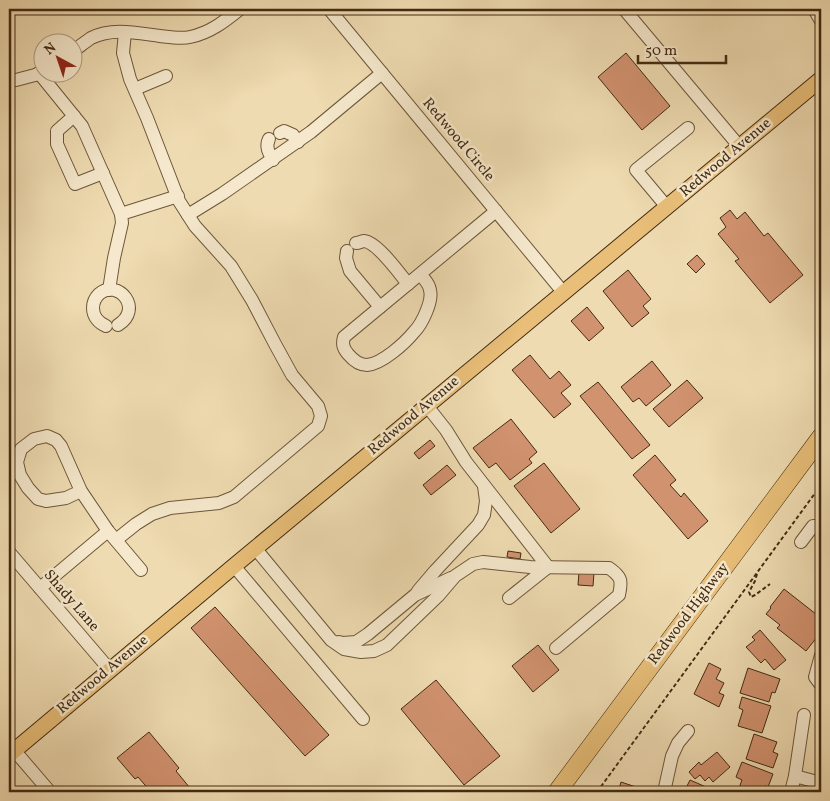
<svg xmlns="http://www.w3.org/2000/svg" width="830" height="801" font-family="Vollkorn,serif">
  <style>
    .building { fill: #d1926f; stroke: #422b13 }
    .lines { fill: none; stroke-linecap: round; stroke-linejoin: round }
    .minor-casing { stroke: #6d573a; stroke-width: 14 }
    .major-casing { stroke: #422b13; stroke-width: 17 }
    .highway-casing { stroke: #422b13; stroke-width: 19 }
    .path { stroke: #422b13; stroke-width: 2; stroke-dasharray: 4 2.5; stroke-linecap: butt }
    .minor { stroke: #f5e8cc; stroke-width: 12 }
    .major { stroke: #e8be78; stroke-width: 15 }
    .highway { stroke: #e8be78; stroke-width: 18 }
    .labels { text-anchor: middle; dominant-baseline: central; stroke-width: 5; stroke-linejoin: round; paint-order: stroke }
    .street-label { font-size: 15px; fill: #422b13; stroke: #f5e8cc }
  </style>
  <rect width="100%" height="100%" fill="#efdbb1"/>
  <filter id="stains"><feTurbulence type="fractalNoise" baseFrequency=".004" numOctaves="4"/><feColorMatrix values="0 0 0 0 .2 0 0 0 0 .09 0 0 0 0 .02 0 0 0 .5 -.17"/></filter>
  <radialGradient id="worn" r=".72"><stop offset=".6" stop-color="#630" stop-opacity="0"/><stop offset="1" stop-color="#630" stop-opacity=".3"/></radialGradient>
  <g class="building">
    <polygon points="626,53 670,106 642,130 598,77"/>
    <polygon points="730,210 737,219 745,212 764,236 768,233 803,275 770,303 735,261 739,259 718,234 726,227 720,218"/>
    <polygon points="697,255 705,264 696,273 687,264"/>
    <polygon points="628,270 651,299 643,306 649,313 632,327 603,291"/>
    <polygon points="587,307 604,328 589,341 571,321"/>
    <polygon points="530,355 550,379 559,371 571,385 561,393 571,404 554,418 512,370"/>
    <polygon points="652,361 671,385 646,406 639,398 633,402 621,387"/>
    <polygon points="687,380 703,398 669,427 653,409"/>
    <polygon points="598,382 650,445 632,459 580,396"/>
    <polygon points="511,419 537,452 529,459 532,463 510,480 496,463 489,468 473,448"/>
    <polygon points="430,440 435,446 419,459 414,453"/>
    <polygon points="655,455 676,480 670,485 681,497 684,493 708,521 688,539 633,475"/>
    <polygon points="544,463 580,509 551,533 514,486"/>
    <polygon points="447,465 456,475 431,495 423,485"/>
    <polygon points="508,551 521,553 520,559 507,557"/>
    <polygon points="579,572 594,573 593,586 578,585"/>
    <polygon points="784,589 821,618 821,632 806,651 777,628 780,625 766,614 771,608 770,607"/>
    <polygon points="215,607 329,735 305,756 191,628"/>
    <polygon points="760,630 786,660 774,670 765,659 761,663 746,647 755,640 752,637"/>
    <polygon points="538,645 559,670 533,692 512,666"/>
    <polygon points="709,663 721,669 716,679 724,683 719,693 724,695 719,707 694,694"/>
    <polygon points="748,668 780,679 775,693 772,692 769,702 740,693"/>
    <polygon points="436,680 500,756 464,785 401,709"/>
    <polygon points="742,697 771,706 762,733 738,726 743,710 739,708"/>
    <polygon points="149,732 179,768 176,771 190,788 185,792 151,792 138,777 135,779 117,758"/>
    <polygon points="754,734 777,742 773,752 778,754 773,768 746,759"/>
    <polygon points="717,752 730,767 713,782 709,777 705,781 700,775 695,779 689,772 699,762 701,765"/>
    <polygon points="742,762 773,774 768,787 765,786 763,792 749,792 739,788 742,780 736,777"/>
    <polygon points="690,780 713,790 712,792 681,792 681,791 684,792"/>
    <polygon points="621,782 642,789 641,792 618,792"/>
  </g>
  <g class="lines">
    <defs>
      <g id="minor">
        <polyline points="329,9 563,292"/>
        <polyline points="624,9 739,146"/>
        <polyline points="814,9 821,21"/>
        <path d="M72,52C79,47 85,42 91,38C112,27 137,33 160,36C169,37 181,39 190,37C210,33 225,21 240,9"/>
        <polyline points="39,73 82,126 121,214 122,223 114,258 109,290"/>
        <polyline points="16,80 35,75 42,72"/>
        <polyline points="135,89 166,76"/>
        <polyline points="74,116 57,131 57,144 75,184 103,173"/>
        <polyline points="280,133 284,131 293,135 298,142"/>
        <path d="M269,139C265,147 269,153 273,160"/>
        <polyline points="667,207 636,170 688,128"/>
        <polyline points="121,214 178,196"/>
        <polyline points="188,215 222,194 311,132 382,73"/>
        <path d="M356,243C359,243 362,241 364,241C377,242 400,274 408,284"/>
        <polyline points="347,251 346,258 350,271 380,307"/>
        <path d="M420,274C424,279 429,283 430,290C433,301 422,324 414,332C405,343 382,364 367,365C359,365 353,360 348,354C343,348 342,344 344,337L496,211"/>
        <path d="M106,326C99,323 93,317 93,308C93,303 95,298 99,294C118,278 144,309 118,325"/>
        <polyline points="427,406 446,430 466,462 548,567"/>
        <polyline points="81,491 66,498 46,501 38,499 28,488 20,475 17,462 21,449 34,439 47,436 56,440 61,446 81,491 108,531 141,570"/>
        <polyline points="116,540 136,524 152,514 170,508 219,503 234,497 318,426 321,416 318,406 292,375 275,344 252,300 231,266 195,226 179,201 147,118 130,79 123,53 125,32"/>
        <polyline points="801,542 813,526 821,526"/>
        <path d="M255,548L331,640L344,649L361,652L374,651L387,645L438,596L455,576L473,564L483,562L530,567L609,568C622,577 622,581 619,595L556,648"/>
        <polyline points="9,552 110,670"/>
        <polyline points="234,566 363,719"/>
        <polyline points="40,588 108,531"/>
        <polyline points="418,591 435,571 478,525 484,515 486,501 484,486"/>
        <polyline points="509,598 548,567"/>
        <polyline points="339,642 343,643 356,642 368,634 415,595 451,578"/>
        <polyline points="821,655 815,677 821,685"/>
        <polyline points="14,750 50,792"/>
        <polyline points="795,776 821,783"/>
        <polyline points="664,792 672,756 678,743 688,731"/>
        <polyline points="791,792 795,776 804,715"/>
      </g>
      <polyline id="major" points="9,755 234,566 821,79"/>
      <polyline id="highway" points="557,792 821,437"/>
    </defs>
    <use href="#minor" class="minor-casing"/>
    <use href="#major" class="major-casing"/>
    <use href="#highway" class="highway-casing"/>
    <g class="path">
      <polyline points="757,574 755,581 749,592 751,597 755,595 770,584"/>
      <polyline points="597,792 821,485"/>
    </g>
    <use href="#minor" class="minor"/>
    <use href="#major" class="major"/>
    <use href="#highway" class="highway"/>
  </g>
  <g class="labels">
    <g class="street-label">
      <text transform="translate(458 140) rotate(50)">Redwood Circle</text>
      <text transform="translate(726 158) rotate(-40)">Redwood Avenue</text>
      <text transform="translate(414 416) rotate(-40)">Redwood Avenue</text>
      <text transform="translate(71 601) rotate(49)">Shady Lane</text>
      <text transform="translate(689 614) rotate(-53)">Redwood Highway</text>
      <text transform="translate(103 675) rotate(-40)">Redwood Avenue</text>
    </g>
  </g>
  <rect width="830" height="801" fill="none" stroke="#efdbb1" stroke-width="30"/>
  <rect x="10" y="10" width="810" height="781" fill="none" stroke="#422b13" stroke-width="2.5"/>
  <rect x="15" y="15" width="800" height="771" fill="none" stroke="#422b13"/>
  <g transform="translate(58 58) rotate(320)"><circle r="24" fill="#f5e8cc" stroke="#ad9c82"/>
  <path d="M0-4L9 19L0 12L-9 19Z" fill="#8f2418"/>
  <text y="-8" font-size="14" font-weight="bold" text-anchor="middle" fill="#422b13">N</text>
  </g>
  <path d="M638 55v8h88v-8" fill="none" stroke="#422b13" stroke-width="2.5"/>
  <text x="645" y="55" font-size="15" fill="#422b13" stroke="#f5e8cc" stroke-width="4" paint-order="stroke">50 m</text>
  <rect width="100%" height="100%" filter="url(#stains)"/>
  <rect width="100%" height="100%" fill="url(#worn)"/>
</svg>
